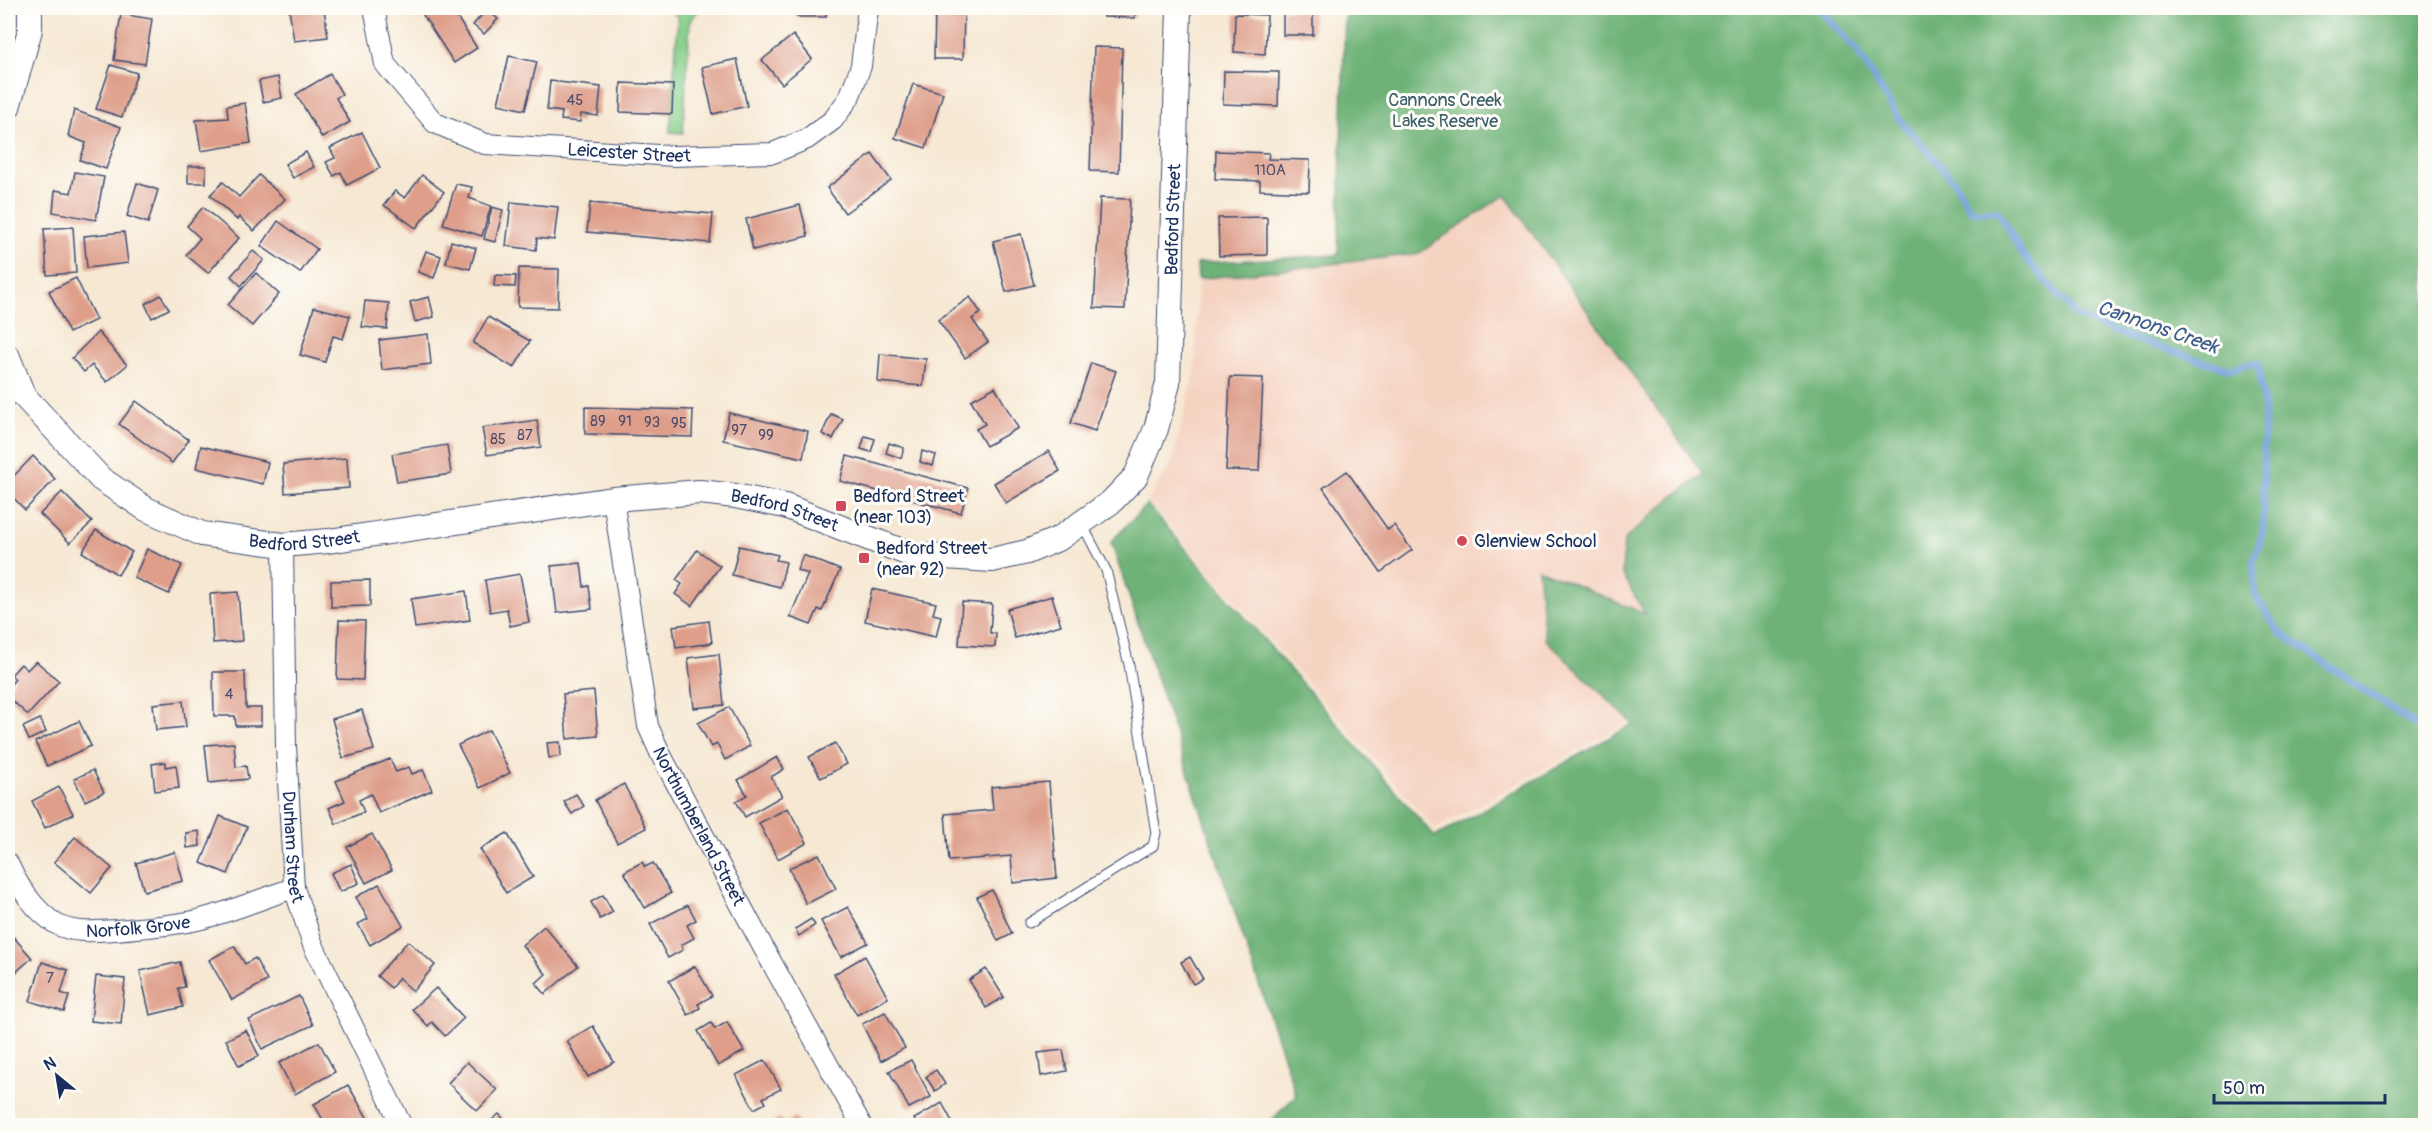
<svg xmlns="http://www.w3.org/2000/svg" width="2433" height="1133" font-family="Pangolin,sans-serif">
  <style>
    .built { fill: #f5d3c1 }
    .green { fill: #88d08b; stroke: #528074; stroke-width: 1.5 }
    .forest { fill: #6eb277; stroke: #44706a; stroke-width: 1.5 }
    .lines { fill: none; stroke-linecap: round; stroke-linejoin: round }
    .stream { stroke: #6e9ed8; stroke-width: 7 }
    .building { fill: #de9e8a }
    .service-casing { stroke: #3c4b70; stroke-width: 11 }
    .minor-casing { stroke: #3c4b70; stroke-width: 22 }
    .tertiary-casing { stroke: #3c4b70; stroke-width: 26 }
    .service { stroke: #fff; stroke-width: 9 }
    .minor { stroke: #fff; stroke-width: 20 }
    .tertiary { stroke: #fff; stroke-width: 24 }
    .poi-dot { fill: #d1495b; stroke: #fdfcf7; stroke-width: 2 }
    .labels { text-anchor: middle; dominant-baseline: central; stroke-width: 6; stroke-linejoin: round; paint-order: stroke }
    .number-label { font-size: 15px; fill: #4c4b69 }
    .park-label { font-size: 18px; fill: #3c5f6c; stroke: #fdfcf7 }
    .street-label { font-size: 18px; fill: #1b2f5e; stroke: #fdfcf7 }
    .poi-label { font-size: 18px; fill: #1b2f5e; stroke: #fdfcf7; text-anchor: start }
    .water-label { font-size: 20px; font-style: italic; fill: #3c5b8f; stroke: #fdfcf7 }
  </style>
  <rect width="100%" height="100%" fill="#fdfcf7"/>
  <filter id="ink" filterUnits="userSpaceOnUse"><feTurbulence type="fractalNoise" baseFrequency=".0167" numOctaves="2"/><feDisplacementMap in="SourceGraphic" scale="12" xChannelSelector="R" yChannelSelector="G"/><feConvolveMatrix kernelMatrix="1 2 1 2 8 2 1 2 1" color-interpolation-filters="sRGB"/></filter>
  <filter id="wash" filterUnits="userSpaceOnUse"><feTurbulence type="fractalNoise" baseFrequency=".008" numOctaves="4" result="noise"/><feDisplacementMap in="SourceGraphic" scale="24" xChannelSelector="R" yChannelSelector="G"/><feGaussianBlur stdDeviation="1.35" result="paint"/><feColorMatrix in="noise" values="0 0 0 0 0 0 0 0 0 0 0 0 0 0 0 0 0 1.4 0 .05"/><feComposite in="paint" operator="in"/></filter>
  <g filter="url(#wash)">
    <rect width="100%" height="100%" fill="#f6e8d3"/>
    <polygon class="built" points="1505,196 1733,224 1742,582 1628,723 1435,829 1148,501 1172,462 1195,370 1198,279 1419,254"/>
    <polygon class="green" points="670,8 720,8 721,9 701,8 690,20 683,133 670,132 678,18"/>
    <polygon class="forest" points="1345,8 2425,8 2425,1125 1267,1125 1296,1095 1111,542 1147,504 1435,837 1633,724 1545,639 1538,569 1645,614 1622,573 1624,540 1670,499 1703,474 1505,195 1418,254 1198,279 1197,263 1338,255"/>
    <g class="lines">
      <polyline class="stream" points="1818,8 1856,49 1899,119 1954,181 1971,211 1998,211 2023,255 2077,316 2133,339 2229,369 2258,362 2264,406 2263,531 2253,563 2255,595 2279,632 2426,732"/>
    </g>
    <g id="blocks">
      <g class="building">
        <polygon points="289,8 324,8 328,37 294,41"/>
        <polygon points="434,8 451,8 477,48 454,63 423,15"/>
        <rect x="797" y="8" width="29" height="9"/>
        <polygon points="935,8 964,8 963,59 934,59"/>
        <polygon points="1104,8 1135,8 1135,18 1104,17"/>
        <polygon points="487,9 498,19 484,34 473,25"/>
        <rect x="1283" y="10" width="30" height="25"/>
        <polygon points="121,14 152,19 145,64 114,60"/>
        <polygon points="1235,14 1267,15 1265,54 1234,52"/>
        <polygon points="793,35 812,59 782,84 762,60"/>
        <polygon points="1094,47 1122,48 1119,172 1090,171"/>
        <polygon points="509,56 537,62 525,110 498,104"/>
        <polygon points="737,59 747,106 713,114 702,67"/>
        <polygon points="111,65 137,73 122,117 96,109"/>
        <polygon points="1224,71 1279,72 1278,106 1223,104"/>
        <polygon points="330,74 342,94 336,98 350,122 322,138 296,94"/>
        <polygon points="278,77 282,98 263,102 259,81"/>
        <polygon points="550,81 601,87 598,116 581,114 580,122 561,120 562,112 547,110"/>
        <polygon points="621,83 673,85 672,114 620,112"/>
        <polygon points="913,84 943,93 926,148 895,138"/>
        <polygon points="245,103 251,143 201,151 196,120 228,118 227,106"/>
        <polygon points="74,110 121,127 106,169 80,160 86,143 68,136"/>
        <polygon points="362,132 380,168 347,185 341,172 334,176 326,162 335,158 330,148"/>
        <polygon points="1216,151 1269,153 1268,159 1310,160 1309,192 1260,190 1260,181 1215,179"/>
        <polygon points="306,152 314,167 293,178 285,164"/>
        <polygon points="872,154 891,180 845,213 827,188"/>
        <rect x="188" y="166" width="18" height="17"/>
        <polygon points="75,172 104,177 96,220 53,212 55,190 71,193"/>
        <polygon points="259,175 285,199 254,231 239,217 237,220 210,195 223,182 239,197"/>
        <polygon points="422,175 444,192 416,228 384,205 395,191 405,198"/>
        <polygon points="137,183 158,190 148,223 127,216"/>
        <polygon points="456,184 472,187 469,198 491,206 482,236 443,224"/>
        <polygon points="1100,198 1130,199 1125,309 1094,308"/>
        <polygon points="511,202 558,207 554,240 537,238 536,250 506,246"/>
        <polygon points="590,203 713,214 710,243 587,232"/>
        <polygon points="800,205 808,236 753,250 746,219"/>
        <polygon points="203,207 239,238 208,273 186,255 200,238 187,226"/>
        <polygon points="492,207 503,210 495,242 484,239"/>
        <polygon points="1267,217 1267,255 1219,256 1218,218"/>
        <polygon points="278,221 317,249 300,273 261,246"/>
        <polygon points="73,227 76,273 47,275 44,229"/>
        <polygon points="124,232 128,263 87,268 84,236"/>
        <polygon points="1021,234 1034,285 1006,292 993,241"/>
        <polygon points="451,241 476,248 470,269 446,263"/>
        <polygon points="253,251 264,260 241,286 231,276"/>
        <polygon points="426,251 441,256 434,278 418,272"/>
        <polygon points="519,268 559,269 558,308 518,307"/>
        <polygon points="256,273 279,294 252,326 228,305"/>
        <polygon points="495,275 516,276 515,287 494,286"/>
        <polygon points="76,278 96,320 69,333 49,291"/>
        <polygon points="161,295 169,309 152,318 145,304"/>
        <polygon points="429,297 434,317 415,322 410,302"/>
        <polygon points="970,297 981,313 972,319 988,342 965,358 938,320"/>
        <polygon points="365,301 389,303 387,329 362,327"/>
        <polygon points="314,307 350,316 343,339 333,336 325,362 300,355"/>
        <polygon points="488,317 530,341 514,368 473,343"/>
        <polygon points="98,332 127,365 107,382 92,365 84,372 72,358"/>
        <polygon points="428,334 431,364 382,370 379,340"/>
        <polygon points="880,354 926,359 923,386 878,382"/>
        <polygon points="1091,363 1116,371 1095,431 1071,423"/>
        <polygon points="1230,377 1263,378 1259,471 1226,470"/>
        <polygon points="995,387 1018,428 986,446 976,429 985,424 971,400"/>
        <polygon points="136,401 189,440 172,463 119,424"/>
        <polygon points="585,407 693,410 692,437 585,434"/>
        <polygon points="729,413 808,431 803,458 723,440"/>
        <polygon points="831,414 843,419 833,439 822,434"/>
        <polygon points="537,420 541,447 487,455 482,428"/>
        <polygon points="865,436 875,439 871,452 861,449"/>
        <polygon points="889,443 904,448 901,458 886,453"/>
        <polygon points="447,445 451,474 397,482 392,454"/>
        <polygon points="201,446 268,462 263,484 196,468"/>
        <polygon points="922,451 936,455 933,466 920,462"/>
        <polygon points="1049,451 1060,471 1006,503 994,483"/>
        <polygon points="33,456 55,479 25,510 8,492 8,482"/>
        <polygon points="847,456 968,488 961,513 840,481"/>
        <polygon points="347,458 349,488 285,493 283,464"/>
        <polygon points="1347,471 1388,530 1394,525 1412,550 1381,572 1323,488"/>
        <polygon points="62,492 92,522 70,543 40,514"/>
        <polygon points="96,530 132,552 118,575 82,552"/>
        <polygon points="739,546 778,555 776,560 786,562 780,587 732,575"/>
        <polygon points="147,549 182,565 169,594 134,578"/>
        <polygon points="697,550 720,566 692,606 675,594 682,584 676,580"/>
        <polygon points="803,555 840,570 822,611 818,609 811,625 790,617 808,574 797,570"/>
        <polygon points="581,563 584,587 589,586 592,609 557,613 551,566"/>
        <polygon points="520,574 529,622 510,626 507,609 490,612 485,580"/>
        <polygon points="370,580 370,606 331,607 331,581"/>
        <polygon points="872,589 936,603 933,614 941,616 936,637 865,621"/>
        <polygon points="466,591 470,620 415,628 411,599"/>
        <polygon points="238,592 242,641 213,643 210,594"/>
        <polygon points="1052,596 1061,625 1015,638 1007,609"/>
        <polygon points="962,602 992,604 990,633 996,633 995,647 959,645"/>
        <polygon points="339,620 365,621 363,680 337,679"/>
        <polygon points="709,621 712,643 676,648 673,626"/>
        <polygon points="719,654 724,705 694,708 688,658"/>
        <polygon points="36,661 59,681 28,715 8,697 8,688 15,679 11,675 21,664 27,670"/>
        <polygon points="213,672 245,672 246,708 261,708 261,726 236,726 235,716 214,716"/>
        <polygon points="594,691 598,736 567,739 563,694"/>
        <polygon points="183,701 186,727 156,730 153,704"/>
        <polygon points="729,707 750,746 725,760 717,744 711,747 698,723"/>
        <polygon points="362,710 374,750 343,758 332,719"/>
        <polygon points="40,719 46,732 29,740 23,727"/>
        <polygon points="79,721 91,746 47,766 35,742"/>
        <polygon points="489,730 510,773 480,788 458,745"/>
        <polygon points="560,742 561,756 549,758 547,743"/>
        <polygon points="234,743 236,767 246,766 248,779 209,783 205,745"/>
        <polygon points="835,743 847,764 821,778 809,757"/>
        <polygon points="777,757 784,769 771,777 782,796 745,817 736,801 747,795 738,780"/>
        <polygon points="390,759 396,772 409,767 412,774 423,770 432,790 379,813 371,794 359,800 364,812 336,824 329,808 345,801 336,781"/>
        <polygon points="166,762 166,767 176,765 179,788 155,791 152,764"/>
        <polygon points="93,770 104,792 85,801 74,779"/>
        <polygon points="1049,782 1057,878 1013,883 1011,856 949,861 945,814 993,810 991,787"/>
        <polygon points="624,784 646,828 617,843 595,800"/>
        <polygon points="59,787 73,814 45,828 32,801"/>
        <polygon points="576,794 584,806 572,814 564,802"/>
        <polygon points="788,808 807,843 778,859 759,823"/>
        <polygon points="220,816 247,827 228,874 201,863"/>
        <polygon points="199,831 200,846 187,848 186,833"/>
        <polygon points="507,833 533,877 506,893 480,849"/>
        <polygon points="372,834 392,870 366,883 347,847"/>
        <polygon points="75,837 112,868 91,893 54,862"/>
        <polygon points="175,852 183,881 144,891 136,863"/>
        <polygon points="819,854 836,889 806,904 789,868"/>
        <polygon points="642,862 645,867 653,863 671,893 645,908 624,872"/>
        <polygon points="351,864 359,883 340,892 331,873"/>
        <polygon points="379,884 403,926 370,945 358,924 368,919 356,897"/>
        <polygon points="992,890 1012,934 998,941 977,897"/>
        <polygon points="603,895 613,912 600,919 591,902"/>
        <polygon points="688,905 696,920 687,925 694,938 681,945 683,950 668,958 650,924"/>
        <polygon points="848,907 868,943 841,957 821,921"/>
        <polygon points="811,919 815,925 799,936 795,929"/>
        <polygon points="544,926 578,966 545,994 536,983 546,974 522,945"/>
        <polygon points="10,933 32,958 8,979 8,935"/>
        <polygon points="408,941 435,965 413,991 399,978 391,988 377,976"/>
        <polygon points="234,946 245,964 255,958 267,981 232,1000 209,960"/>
        <polygon points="865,956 888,998 857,1015 834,974"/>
        <polygon points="1190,957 1203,979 1193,984 1181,962"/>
        <polygon points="42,962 68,970 61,993 69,996 64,1012 30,1001"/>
        <polygon points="180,962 185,987 178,988 183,1007 150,1015 140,971"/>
        <polygon points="695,966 712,996 698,1004 700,1008 688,1015 669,981"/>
        <polygon points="986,969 1004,997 986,1008 969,980"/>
        <polygon points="96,976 125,979 121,1024 91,1021"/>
        <polygon points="436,988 464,1018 445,1036 432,1022 428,1026 412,1009"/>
        <polygon points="299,996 313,1025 262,1049 249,1020"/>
        <polygon points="885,1012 905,1048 881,1061 862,1024"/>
        <polygon points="727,1022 744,1051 718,1066 698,1031 711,1023 715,1029"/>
        <polygon points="593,1026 614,1062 588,1077 567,1041"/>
        <polygon points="246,1030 259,1056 239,1066 226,1040"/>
        <polygon points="319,1042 335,1072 295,1094 279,1063"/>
        <polygon points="1063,1050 1067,1071 1041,1076 1038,1053"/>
        <polygon points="765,1060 781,1089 763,1098 766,1103 754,1109 736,1075"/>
        <polygon points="911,1060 931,1097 909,1108 889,1071"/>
        <polygon points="467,1062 497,1090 477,1111 448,1083"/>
        <polygon points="936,1070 945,1084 935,1091 926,1077"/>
        <polygon points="348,1085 371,1124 326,1125 314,1104"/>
        <polygon points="942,1103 954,1125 917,1125 914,1119"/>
        <polygon points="499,1114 509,1125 486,1125"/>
        <polygon points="780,1118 783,1125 795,1118 800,1125 767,1125"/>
      </g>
    </g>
  </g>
  <g filter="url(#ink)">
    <use href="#blocks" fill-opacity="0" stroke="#3c4b70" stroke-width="1.5"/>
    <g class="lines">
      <defs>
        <polyline id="service" points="1029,923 1153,846 1156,833 1129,665 1122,636 1106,570 1082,524"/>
        <g id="minor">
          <path id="s1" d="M374,8L385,64L435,123L485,144L674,156L773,153L807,139L833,120L849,98L861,66L868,8"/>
          <path id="s2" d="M613,499L648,726L661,755L763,947L862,1126"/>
          <path id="s3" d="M283,545L286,746L294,888L313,945L402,1126"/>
          <path id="s4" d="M8,863C17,885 35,911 56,924C74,934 95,931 115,930C141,928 167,926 193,921C226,914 262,898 294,888"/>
        </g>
        <g id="tertiary">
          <polyline points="8,107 30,30 30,8"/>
          <path id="s5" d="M8,357L23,395L101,479L146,509L202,534L283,545L328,541L613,499L700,492L735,496L785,506L912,555L992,560L1027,552L1060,538L1111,502L1136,476L1156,429L1168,383L1179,8"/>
        </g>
      </defs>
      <use href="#service" class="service-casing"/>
      <use href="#minor" class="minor-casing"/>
      <use href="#tertiary" class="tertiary-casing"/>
      <use href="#service" class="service"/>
      <use href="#minor" class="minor"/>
      <use href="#tertiary" class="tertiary"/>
    </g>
  </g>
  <g class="poi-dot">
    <rect x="835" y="500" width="12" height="12" rx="3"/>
    <circle cx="1462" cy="541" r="6"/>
    <rect x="858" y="552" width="12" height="12" rx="3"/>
  </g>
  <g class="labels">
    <g class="number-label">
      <text x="575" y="100">45</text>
      <text x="1270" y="170">110A</text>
      <text x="598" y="421">89</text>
      <text x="625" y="421">91</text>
      <text x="652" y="422">93</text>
      <text x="679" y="423">95</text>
      <text x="739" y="430">97</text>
      <text x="525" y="435">87</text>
      <text x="766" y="435">99</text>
      <text x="498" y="439">85</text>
      <text x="229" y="694">4</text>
      <text x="50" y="978">7</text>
    </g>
    <g class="park-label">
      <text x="1445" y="100">Cannons Creek<tspan x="1445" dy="21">Lakes Reserve</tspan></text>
    </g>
    <g class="street-label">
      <text stroke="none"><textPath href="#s1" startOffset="333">Leicester Street</textPath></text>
      <text stroke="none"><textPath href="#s5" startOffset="1508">Bedford Street</textPath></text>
      <text stroke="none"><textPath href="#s5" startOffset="860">Bedford Street</textPath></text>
      <text stroke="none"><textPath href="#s5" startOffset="374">Bedford Street</textPath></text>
      <text stroke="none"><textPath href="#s2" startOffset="342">Northumberland Street</textPath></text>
      <text stroke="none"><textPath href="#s3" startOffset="302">Durham Street</textPath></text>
      <text stroke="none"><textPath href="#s4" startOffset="162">Norfolk Grove</textPath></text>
    </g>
    <g class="poi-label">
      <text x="853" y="496">Bedford Street<tspan x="853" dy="21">(near 103)</tspan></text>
      <text x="1474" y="541">Glenview School</text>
      <text x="876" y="548">Bedford Street<tspan x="876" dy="21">(near 92)</tspan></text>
    </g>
    <g class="water-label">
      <text transform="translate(2158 327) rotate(19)">Cannons Creek</text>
    </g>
  </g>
  <rect width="2433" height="1133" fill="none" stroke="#fdfcf7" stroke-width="30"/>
  <g transform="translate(57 1076) rotate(330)" stroke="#fdfcf7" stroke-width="4.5" paint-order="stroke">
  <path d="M0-4.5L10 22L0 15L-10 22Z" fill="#1b2f5e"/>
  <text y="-9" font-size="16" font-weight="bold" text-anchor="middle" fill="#1b2f5e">N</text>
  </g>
  <path d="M2214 1094v9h171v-9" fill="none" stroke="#1b2f5e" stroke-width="3"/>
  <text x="2223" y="1094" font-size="18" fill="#1b2f5e" stroke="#fdfcf7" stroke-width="4.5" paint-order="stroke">50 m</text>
</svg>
